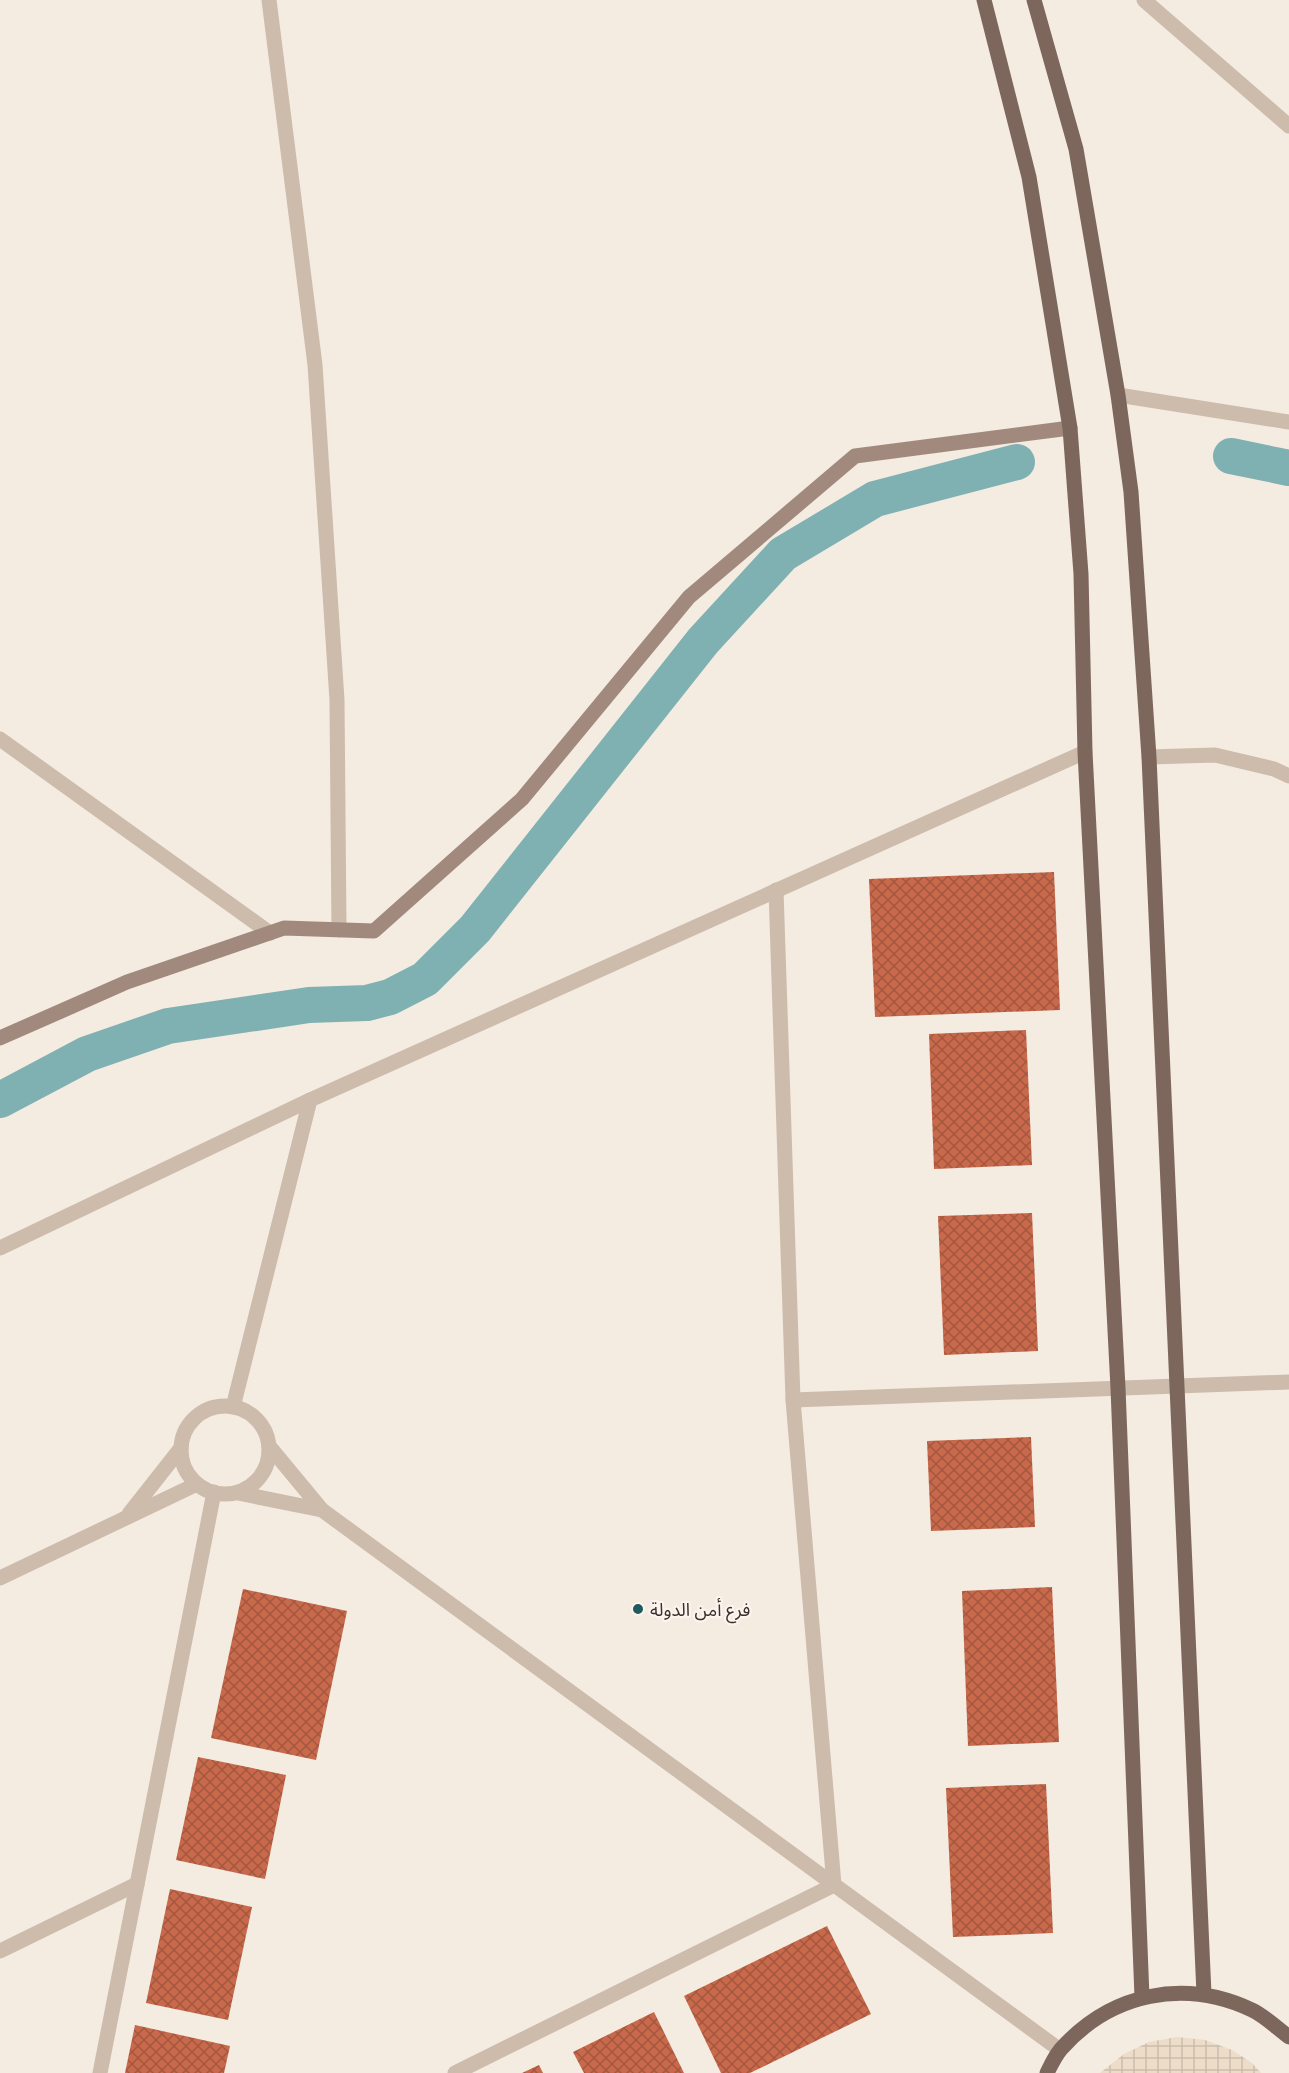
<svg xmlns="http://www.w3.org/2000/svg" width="1289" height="2073" font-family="Raleway,'Noto Sans Arabic',sans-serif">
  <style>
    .plaza { fill: url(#plaza-grid) }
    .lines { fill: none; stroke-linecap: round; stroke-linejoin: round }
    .canal { stroke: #7fb0b2; stroke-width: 36 }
    .building { fill: url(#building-cross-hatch) }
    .lane { stroke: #cdbbac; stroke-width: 15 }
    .street { stroke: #cdbbac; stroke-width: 15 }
    .secondary { stroke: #a18a7d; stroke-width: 15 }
    .primary { stroke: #7d675c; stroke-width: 15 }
    .poi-dot { fill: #1f5a5e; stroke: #fbf5ee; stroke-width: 2 }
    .labels { text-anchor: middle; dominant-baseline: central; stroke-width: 4.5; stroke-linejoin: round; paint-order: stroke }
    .poi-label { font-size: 18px; fill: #3b302b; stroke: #fbf5ee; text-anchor: start }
  </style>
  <defs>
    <pattern id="plaza-grid" width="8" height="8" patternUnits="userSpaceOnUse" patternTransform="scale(1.5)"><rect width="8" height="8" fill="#ecdcc8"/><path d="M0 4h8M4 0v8" fill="none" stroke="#cbbdac"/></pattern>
    <pattern id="building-cross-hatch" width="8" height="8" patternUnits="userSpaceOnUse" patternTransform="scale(1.5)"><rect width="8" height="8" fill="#c8694b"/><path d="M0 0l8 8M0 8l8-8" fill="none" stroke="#a4573f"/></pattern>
  </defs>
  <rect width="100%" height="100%" fill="#f4ebe1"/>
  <polygon class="plaza" points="1177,2037 1205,2040 1232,2050 1252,2063 1261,2073 1100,2073 1124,2054 1149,2042"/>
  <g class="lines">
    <g class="canal">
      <polyline points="1231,456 1289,468"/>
      <polyline points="0,1100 87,1054 168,1026 309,1005 367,1003 390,997 425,979 475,929 703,641 783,554 875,499 1017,462"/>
    </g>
  </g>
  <g class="building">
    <polygon points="1054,872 1060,1010 875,1017 869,879"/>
    <polygon points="1026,1030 1032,1165 934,1169 929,1034"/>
    <polygon points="1032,1213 1038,1351 944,1355 938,1216"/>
    <polygon points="1031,1437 1035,1527 931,1531 927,1441"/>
    <polygon points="1052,1587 1059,1742 968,1746 962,1591"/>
    <polygon points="243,1589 347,1611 316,1760 211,1738"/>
    <polygon points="198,1757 286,1775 265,1879 176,1860"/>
    <polygon points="1046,1784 1053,1933 953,1937 946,1788"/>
    <polygon points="170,1889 252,1907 228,2020 146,2003"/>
    <polygon points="827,1926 871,2014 750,2073 721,2073 684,1996"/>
    <polygon points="654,2012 684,2073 584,2073 573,2052"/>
    <polygon points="135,2025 230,2046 224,2073 125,2073"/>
    <polygon points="539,2065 543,2073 522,2073"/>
  </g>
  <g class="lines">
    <polyline class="lane" points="1118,395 1289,422"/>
    <g class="street">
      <polyline points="269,0 315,365 337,700 339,930"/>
      <polyline points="1144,0 1289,126"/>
      <polyline points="0,739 270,933"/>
      <polyline points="1149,757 1215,755 1274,769 1289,776"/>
      <polyline points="0,1248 310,1100 1085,752"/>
      <polyline points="793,1400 1289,1382"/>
      <circle cx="225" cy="1450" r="44"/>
      <polyline points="233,1407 310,1100"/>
      <polyline points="269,1446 322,1510 1060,2050"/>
      <polyline points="238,1493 322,1510"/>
      <polyline points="129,1514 181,1448"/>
      <polyline points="0,1578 197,1484"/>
      <polyline points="0,1951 137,1884"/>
      <polyline points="100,2073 214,1492"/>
      <polyline points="455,2073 834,1885 793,1400 776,890"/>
    </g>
    <polyline class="secondary" points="0,1038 127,982 284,928 374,931 522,799 689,597 855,456 1070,428"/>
    <g class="primary">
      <polyline points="984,0 1029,177 1070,428 1081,574 1085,752 1118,1388 1142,1997"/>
      <polyline points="1034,0 1076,149 1118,395 1131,492 1149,757 1204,1994"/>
      <path d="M1047,2073C1051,2065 1055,2056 1061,2049C1111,1993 1184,1978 1252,2010C1265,2016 1278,2029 1289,2037"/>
    </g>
  </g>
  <circle class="poi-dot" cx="638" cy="1609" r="6"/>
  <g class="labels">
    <g class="poi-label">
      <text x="650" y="1609">فرع أمن الدولة</text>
    </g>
  </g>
</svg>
